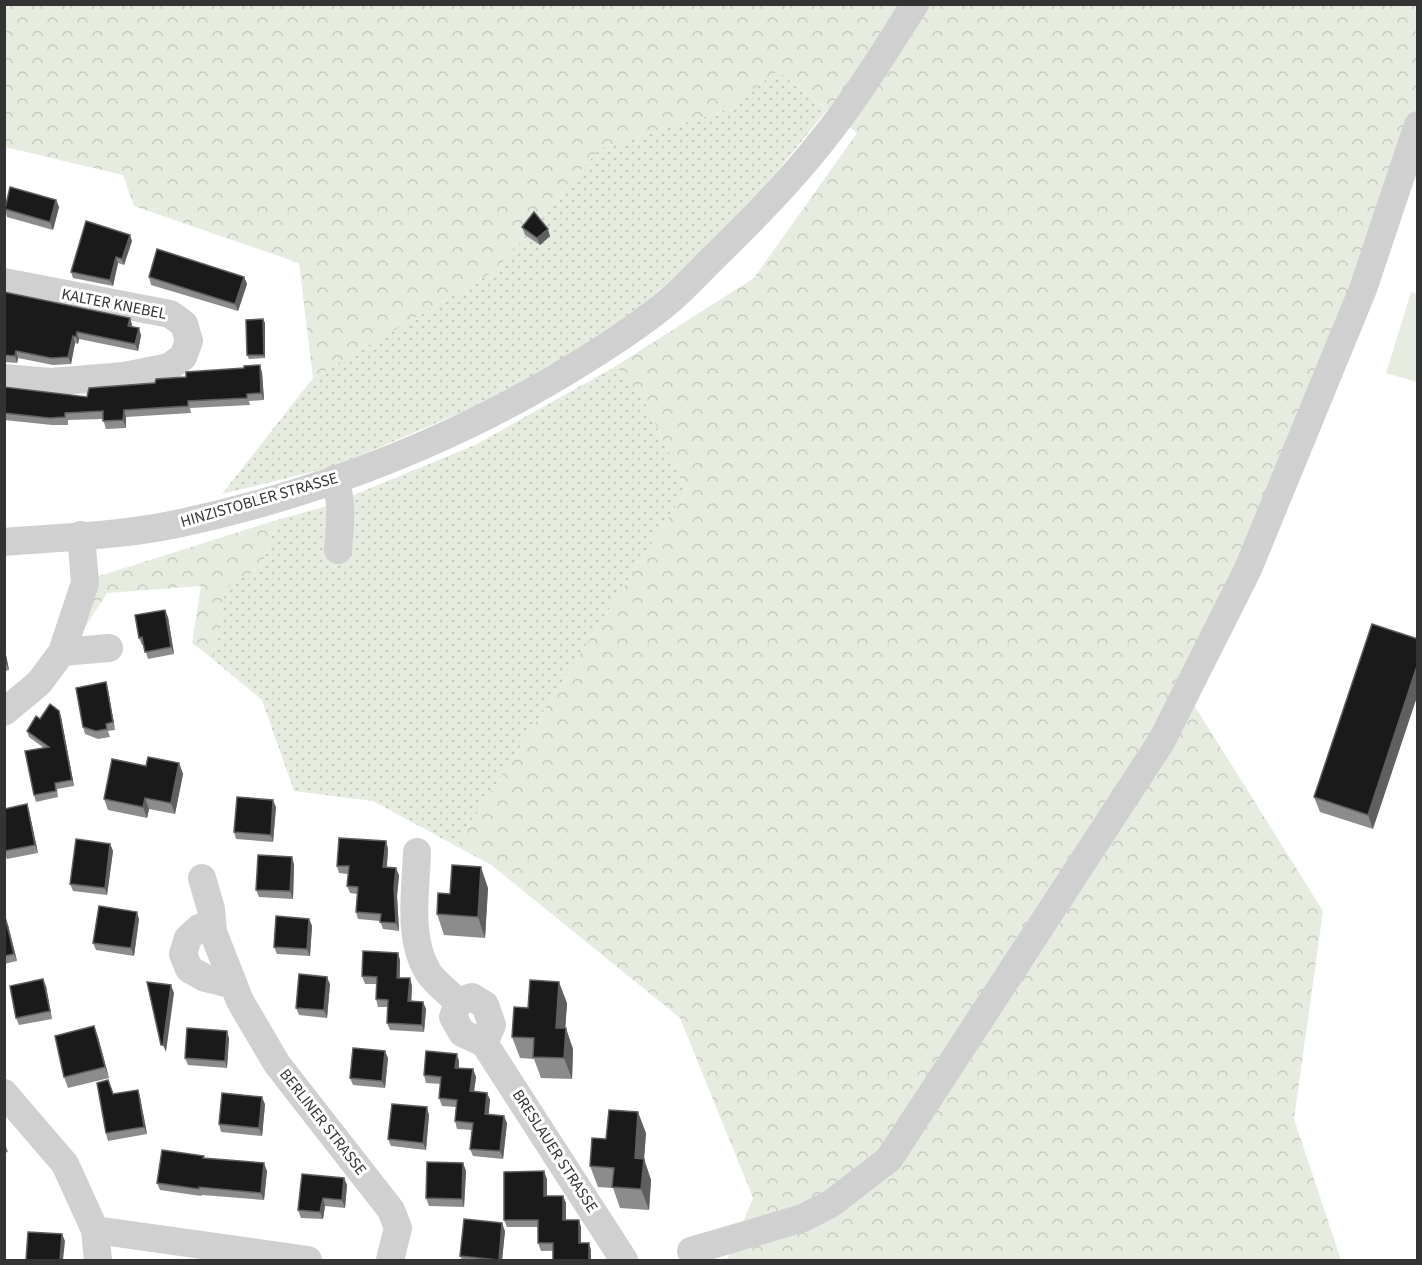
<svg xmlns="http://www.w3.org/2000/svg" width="1422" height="1265" font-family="'Source Sans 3',sans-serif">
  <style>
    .grass { fill: url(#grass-dots) }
    .forest { fill: url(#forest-crowns) }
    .park { fill: #e6ecdf }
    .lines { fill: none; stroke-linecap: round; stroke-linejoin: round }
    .minor { stroke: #d0d0d0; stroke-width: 28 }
    .wall { fill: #8c8c8c }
    .shaded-wall { fill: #5f5f5f }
    .building { fill: #1a1a1a; stroke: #5f5f5f; stroke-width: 1.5 }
    .labels { text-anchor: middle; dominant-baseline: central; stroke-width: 6; stroke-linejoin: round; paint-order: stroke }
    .street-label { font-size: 16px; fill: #333; stroke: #fff }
  </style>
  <defs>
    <pattern id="grass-dots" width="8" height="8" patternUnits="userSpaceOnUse" patternTransform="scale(1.5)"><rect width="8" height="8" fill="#e6ecdf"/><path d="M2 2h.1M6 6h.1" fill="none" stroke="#c6cbc0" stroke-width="1.8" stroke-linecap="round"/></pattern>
    <pattern id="forest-crowns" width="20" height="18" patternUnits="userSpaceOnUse" patternTransform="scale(1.5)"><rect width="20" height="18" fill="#e6ecdf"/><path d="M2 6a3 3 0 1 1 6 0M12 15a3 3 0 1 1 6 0" fill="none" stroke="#c6cbc0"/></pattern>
  </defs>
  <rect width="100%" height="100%" fill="#fff"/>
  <g class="grass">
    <polygon points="778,71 827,110 738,220 624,322 511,391 336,466 222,494 313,378 496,270 600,148 721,112"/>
    <polygon points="616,366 643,399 687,489 456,846 373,801 294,791 262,700 214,660 221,605 228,586 262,565 277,520 327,506 475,445"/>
  </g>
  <g class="forest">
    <polygon points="5,5 1417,5 1417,160 1194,705 1323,911 1294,1119 1341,1260 727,1260 753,1198 680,1018 490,864 456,846 687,489 643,399 616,366 754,278 857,133 778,71 721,112 600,148 496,270 313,378 299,263 134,206 123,175 5,147"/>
    <polygon points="277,520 262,565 228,587 221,605 214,660 192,643 201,586 107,593 78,638 93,578"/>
  </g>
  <polygon class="park" points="1411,292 1417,294 1417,382 1386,373"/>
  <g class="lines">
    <g class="minor">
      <polyline points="4,282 170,314 184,324 189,341 183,357 169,367 124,376 51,382 4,378"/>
      <path d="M335,479C343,503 340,526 338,550"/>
      <path d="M4,542C63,537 123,536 181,523C323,493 468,435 590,357C617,340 644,322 668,302C683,289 697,274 711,260C750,222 787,185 821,142C856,99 885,51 915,4"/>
      <polyline points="62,652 109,648"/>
      <polyline points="4,712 39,683 62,652 85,583 81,535"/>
      <path d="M417,852C416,890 407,938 428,972C435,983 449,993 458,1002L472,997L485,1005L492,1025L484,1043L624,1260"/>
      <polyline points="202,878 211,909 213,932"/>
      <polyline points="234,985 205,978 189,969 183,954 188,938 199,928 213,932 240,1001 277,1064 391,1210 398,1228 390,1260"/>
      <polyline points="458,1002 453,1017 462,1033 484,1043"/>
      <polyline points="4,1093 65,1164 95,1230 308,1260"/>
      <polyline points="95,1230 98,1260"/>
      <polyline points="691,1251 803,1218 832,1203 889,1159 1161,742 1248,569 1363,289 1418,125"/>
    </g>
  </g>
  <g class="wall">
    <polygon points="56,200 59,207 53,230 7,217 5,209"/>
    <polygon points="522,227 550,236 540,245 525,235"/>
    <polygon points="132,241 124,265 118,263 113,286 73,278 71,272"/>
    <polygon points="149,277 244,277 247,284 238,311 151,285"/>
    <polygon points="4,292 130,318 132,325 132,327 141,335 138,351 79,339 78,344 75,343 71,364 53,365 18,358 17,363 4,362"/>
    <polygon points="263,319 265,323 265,358 249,359 247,355"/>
    <polygon points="262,372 264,400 249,401 250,405 190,408 191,413 126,417 126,428 106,429 103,419 68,420 68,425 52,425 4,420 4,387 87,397 155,383"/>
    <polygon points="168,617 174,654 148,659 144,645 142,645 139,638"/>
    <polygon points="1372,624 1373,829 1320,812 1314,797"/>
    <polygon points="4,645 9,670 4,671"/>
    <polygon points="106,682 108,690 115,730 108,731 110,737 98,739 85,734 83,727"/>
    <polygon points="61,717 74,786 57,789 58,797 36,802 34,795 44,748 29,737 27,731 40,719"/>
    <polygon points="179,763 183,774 175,814 149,809 147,818 108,810 104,799 146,766"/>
    <polygon points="276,807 273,842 236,839 234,832"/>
    <polygon points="4,809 29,811 38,853 7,859 4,853"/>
    <polygon points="386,841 388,849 387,867 399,875 397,896 399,931 383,929 380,921 358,919 356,912 357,894 350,893 347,886 348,874 339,873 337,866"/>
    <polygon points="110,844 113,851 107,895 73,891 70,884"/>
    <polygon points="294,864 293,899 259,897 256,890"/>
    <polygon points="488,888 485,938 444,935 437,914 450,894"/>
    <polygon points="4,918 8,925 17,961 4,964"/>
    <polygon points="139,919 134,956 96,950 93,943"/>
    <polygon points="309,919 312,926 310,956 277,954 274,947"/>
    <polygon points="400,960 400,978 412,986 411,1001 423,1002 426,1009 424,1032 390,1030 387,1023 388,1007 378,1007 376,999 376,984 365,984 362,976"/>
    <polygon points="330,984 327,1018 299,1015 296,1008"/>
    <polygon points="46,986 52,1019 19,1025 16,1018"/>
    <polygon points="567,1003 565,1028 573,1049 572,1079 541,1078 534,1059 520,1058 512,1037 528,1008"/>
    <polygon points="98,1037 109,1078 68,1088 64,1077"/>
    <polygon points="229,1038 227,1068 188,1065 185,1058"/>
    <polygon points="388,1058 385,1088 353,1085 350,1078"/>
    <polygon points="459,1061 459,1068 473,1069 476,1077 474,1092 487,1093 490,1100 488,1114 507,1123 503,1159 473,1156 470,1149 472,1130 457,1129 455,1121 456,1107 442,1106 439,1098 441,1084 426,1083 424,1075"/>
    <polygon points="138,1090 140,1097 147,1134 108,1141 106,1133 113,1094"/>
    <polygon points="265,1104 262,1136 221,1132 219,1124"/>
    <polygon points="429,1115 426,1150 391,1146 388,1139"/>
    <polygon points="646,1133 644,1159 651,1180 649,1210 620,1208 613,1188 598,1187 590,1166 606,1139"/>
    <polygon points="4,1141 8,1152 4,1153"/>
    <polygon points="204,1158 267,1171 264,1200 202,1195 201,1196 160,1190 157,1183"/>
    <polygon points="463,1163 466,1171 464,1207 429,1206 426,1198"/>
    <polygon points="344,1178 347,1185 345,1208 325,1206 323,1219 301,1218 298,1210"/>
    <polygon points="547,1179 547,1196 563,1196 566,1203 566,1220 581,1227 581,1243 591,1250 541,1251 538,1243 538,1227 507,1227 504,1220"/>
    <polygon points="505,1231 502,1260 462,1260 460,1256"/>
  </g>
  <g class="shaded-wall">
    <polygon points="56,200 59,207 53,230 50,222"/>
    <polygon points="548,229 550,236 540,245 537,238"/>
    <polygon points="130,235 132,241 124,265 122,259"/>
    <polygon points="116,257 118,263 113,286 110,280"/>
    <polygon points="244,277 247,284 238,311 235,304"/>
    <polygon points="130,318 132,325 130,333 128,326"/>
    <polygon points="263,319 265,323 265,358 264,355"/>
    <polygon points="139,328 141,335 138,351 135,344"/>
    <polygon points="77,332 79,339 78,344 76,337"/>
    <polygon points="73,336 75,343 71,364 68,357"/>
    <polygon points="16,351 18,358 17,363 15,356"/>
    <polygon points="260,365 262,372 264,400 261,393"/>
    <polygon points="124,410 126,417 126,428 123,420"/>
    <polygon points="165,610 168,617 174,654 171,647"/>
    <polygon points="4,645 9,670 4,658"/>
    <polygon points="1418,663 1418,694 1373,829 1368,815"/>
    <polygon points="106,682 108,690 115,730 113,722"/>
    <polygon points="59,711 61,717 74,786 72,780"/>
    <polygon points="179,763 183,774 175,814 171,803"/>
    <polygon points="145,798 149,809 147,818 143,807"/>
    <polygon points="273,800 276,807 273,842 271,835"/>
    <polygon points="27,804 29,811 38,853 35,845"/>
    <polygon points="386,841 388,849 386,874 383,867"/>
    <polygon points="110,844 113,851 107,895 105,888"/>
    <polygon points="292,857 294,864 293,899 290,891"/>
    <polygon points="481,867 488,888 485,938 478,917"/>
    <polygon points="396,868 399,875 397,896 399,931 396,923 394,888"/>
    <polygon points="137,912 139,919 134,956 131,948"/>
    <polygon points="5,917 8,925 17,961 14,954"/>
    <polygon points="309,919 312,926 310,956 307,949"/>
    <polygon points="398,953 400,960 399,985 397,978"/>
    <polygon points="327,977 330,984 327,1018 324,1010"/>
    <polygon points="410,978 412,986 411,1008 408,1001"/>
    <polygon points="43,979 46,986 52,1019 50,1011"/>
    <polygon points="559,982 567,1003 564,1049 556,1028"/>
    <polygon points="171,985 174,993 166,1052 163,1045"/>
    <polygon points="423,1002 426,1009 424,1032 422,1025"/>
    <polygon points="94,1026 98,1037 109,1078 105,1067"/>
    <polygon points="566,1028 573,1049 572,1079 564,1058"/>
    <polygon points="227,1031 229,1038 227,1068 225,1061"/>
    <polygon points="385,1051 388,1058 385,1088 382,1081"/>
    <polygon points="457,1054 459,1061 458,1075 455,1068"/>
    <polygon points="473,1069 476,1077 473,1099 470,1091"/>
    <polygon points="138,1090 140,1097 147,1134 144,1127"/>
    <polygon points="487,1093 490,1100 488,1121 485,1114"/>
    <polygon points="262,1097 265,1104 262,1136 259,1128"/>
    <polygon points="427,1107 429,1115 426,1150 423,1143"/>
    <polygon points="638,1112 646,1133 644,1159 651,1180 649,1210 641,1189 635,1158"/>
    <polygon points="504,1116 507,1123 503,1159 500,1151"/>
    <polygon points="264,1163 267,1171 264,1200 261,1193"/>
    <polygon points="463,1163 466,1171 464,1207 462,1199"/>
    <polygon points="544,1171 547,1179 547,1203 544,1196"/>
    <polygon points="344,1178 347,1185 345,1208 342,1200"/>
    <polygon points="563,1196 566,1203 566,1227 563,1220"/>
    <polygon points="323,1198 325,1206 323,1219 320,1212"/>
    <polygon points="579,1220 581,1227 581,1251 579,1243"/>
    <polygon points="502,1223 505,1231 502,1260 499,1260"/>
    <polygon points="62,1234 65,1241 63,1260 60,1260"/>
    <polygon points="589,1243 591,1250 591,1260 589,1260"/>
  </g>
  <g class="building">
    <polygon points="10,187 56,200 50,222 5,209"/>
    <polygon points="534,212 548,229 537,238 522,227"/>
    <polygon points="86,221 130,235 122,259 116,257 110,280 71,272"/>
    <polygon points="157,249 244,277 235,304 149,277"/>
    <polygon points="4,292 130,318 128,326 139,328 135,344 77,332 76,337 73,336 68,357 51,358 16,351 15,356 4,355"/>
    <polygon points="263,319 264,355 247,355 246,320"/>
    <polygon points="260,365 261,393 247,394 247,398 188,401 188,406 124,410 123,420 103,421 103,411 65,413 65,417 50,418 4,413 4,387 87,397 89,388 155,383 156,379 186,377 186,372 244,368 244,366"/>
    <polygon points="165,610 171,647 145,652 142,637 139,638 135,615"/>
    <polygon points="1372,624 1418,639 1418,663 1368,815 1314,797"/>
    <polygon points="106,682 113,722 106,724 107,729 96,731 83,727 76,688"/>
    <polygon points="50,704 59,711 72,780 55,783 56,791 34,795 25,751 49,747 27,731 36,716 40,719"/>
    <polygon points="148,757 179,763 171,803 145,798 143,807 104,799 112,759 146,766"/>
    <polygon points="237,797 273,800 271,835 234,832"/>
    <polygon points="27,804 35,845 4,851 4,809"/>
    <polygon points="339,838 386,841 383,867 396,868 394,888 396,923 380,922 381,914 356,912 358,887 347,886 349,866 337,866"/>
    <polygon points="76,839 110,844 105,888 70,884"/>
    <polygon points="258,855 292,857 290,891 256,890"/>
    <polygon points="452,865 481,867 478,917 437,914 438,893 450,894"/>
    <polygon points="99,906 137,912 131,948 93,943"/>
    <polygon points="276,916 309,919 307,949 274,947"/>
    <polygon points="5,917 14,954 4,956 4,918"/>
    <polygon points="363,951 398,953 397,978 410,978 408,1001 423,1002 422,1025 387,1023 388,1000 376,999 377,977 362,976"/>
    <polygon points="299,974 327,977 324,1010 296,1008"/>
    <polygon points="43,979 50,1011 16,1018 10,986"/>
    <polygon points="530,980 559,982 556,1028 566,1028 564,1058 533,1057 534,1038 512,1037 514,1007 528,1008"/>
    <polygon points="147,982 171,985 163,1045 161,1045"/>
    <polygon points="94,1026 105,1067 64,1077 55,1036"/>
    <polygon points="187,1028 227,1031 225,1061 185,1058"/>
    <polygon points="353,1048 385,1051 382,1081 350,1078"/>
    <polygon points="426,1051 457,1054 455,1068 473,1069 470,1091 487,1093 485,1114 504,1116 500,1151 470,1149 473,1123 455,1121 457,1100 439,1098 441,1077 424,1075"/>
    <polygon points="108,1080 113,1094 138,1090 144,1127 106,1133 97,1083"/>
    <polygon points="222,1093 262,1097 259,1128 219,1124"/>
    <polygon points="392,1104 427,1107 423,1143 388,1139"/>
    <polygon points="609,1110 638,1112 635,1158 644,1159 641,1189 612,1187 614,1168 590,1166 592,1138 606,1139"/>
    <polygon points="162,1150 204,1156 203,1158 264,1163 261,1193 199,1187 199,1189 157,1183"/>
    <polygon points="427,1162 463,1163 462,1199 426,1198"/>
    <polygon points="544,1171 544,1196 563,1196 563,1220 579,1220 579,1243 589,1243 589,1260 553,1260 553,1243 538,1243 538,1220 504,1220 504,1172"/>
    <polygon points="302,1174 344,1178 342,1200 323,1198 320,1212 298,1210"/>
    <polygon points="464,1219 502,1223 499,1260 460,1256"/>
    <polygon points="28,1232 62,1234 60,1260 26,1260"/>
  </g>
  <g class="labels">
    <g class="street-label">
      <text transform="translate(114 304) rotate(11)">KALTER KNEBEL</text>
      <text transform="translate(259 500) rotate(-16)">HINZISTOBLER STRASSE</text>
      <text transform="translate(323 1122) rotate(52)">BERLINER STRASSE</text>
      <text transform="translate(555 1151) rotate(57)">BRESLAUER STRASSE</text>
    </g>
  </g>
  <rect width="1422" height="1265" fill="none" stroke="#333333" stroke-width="12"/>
</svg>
